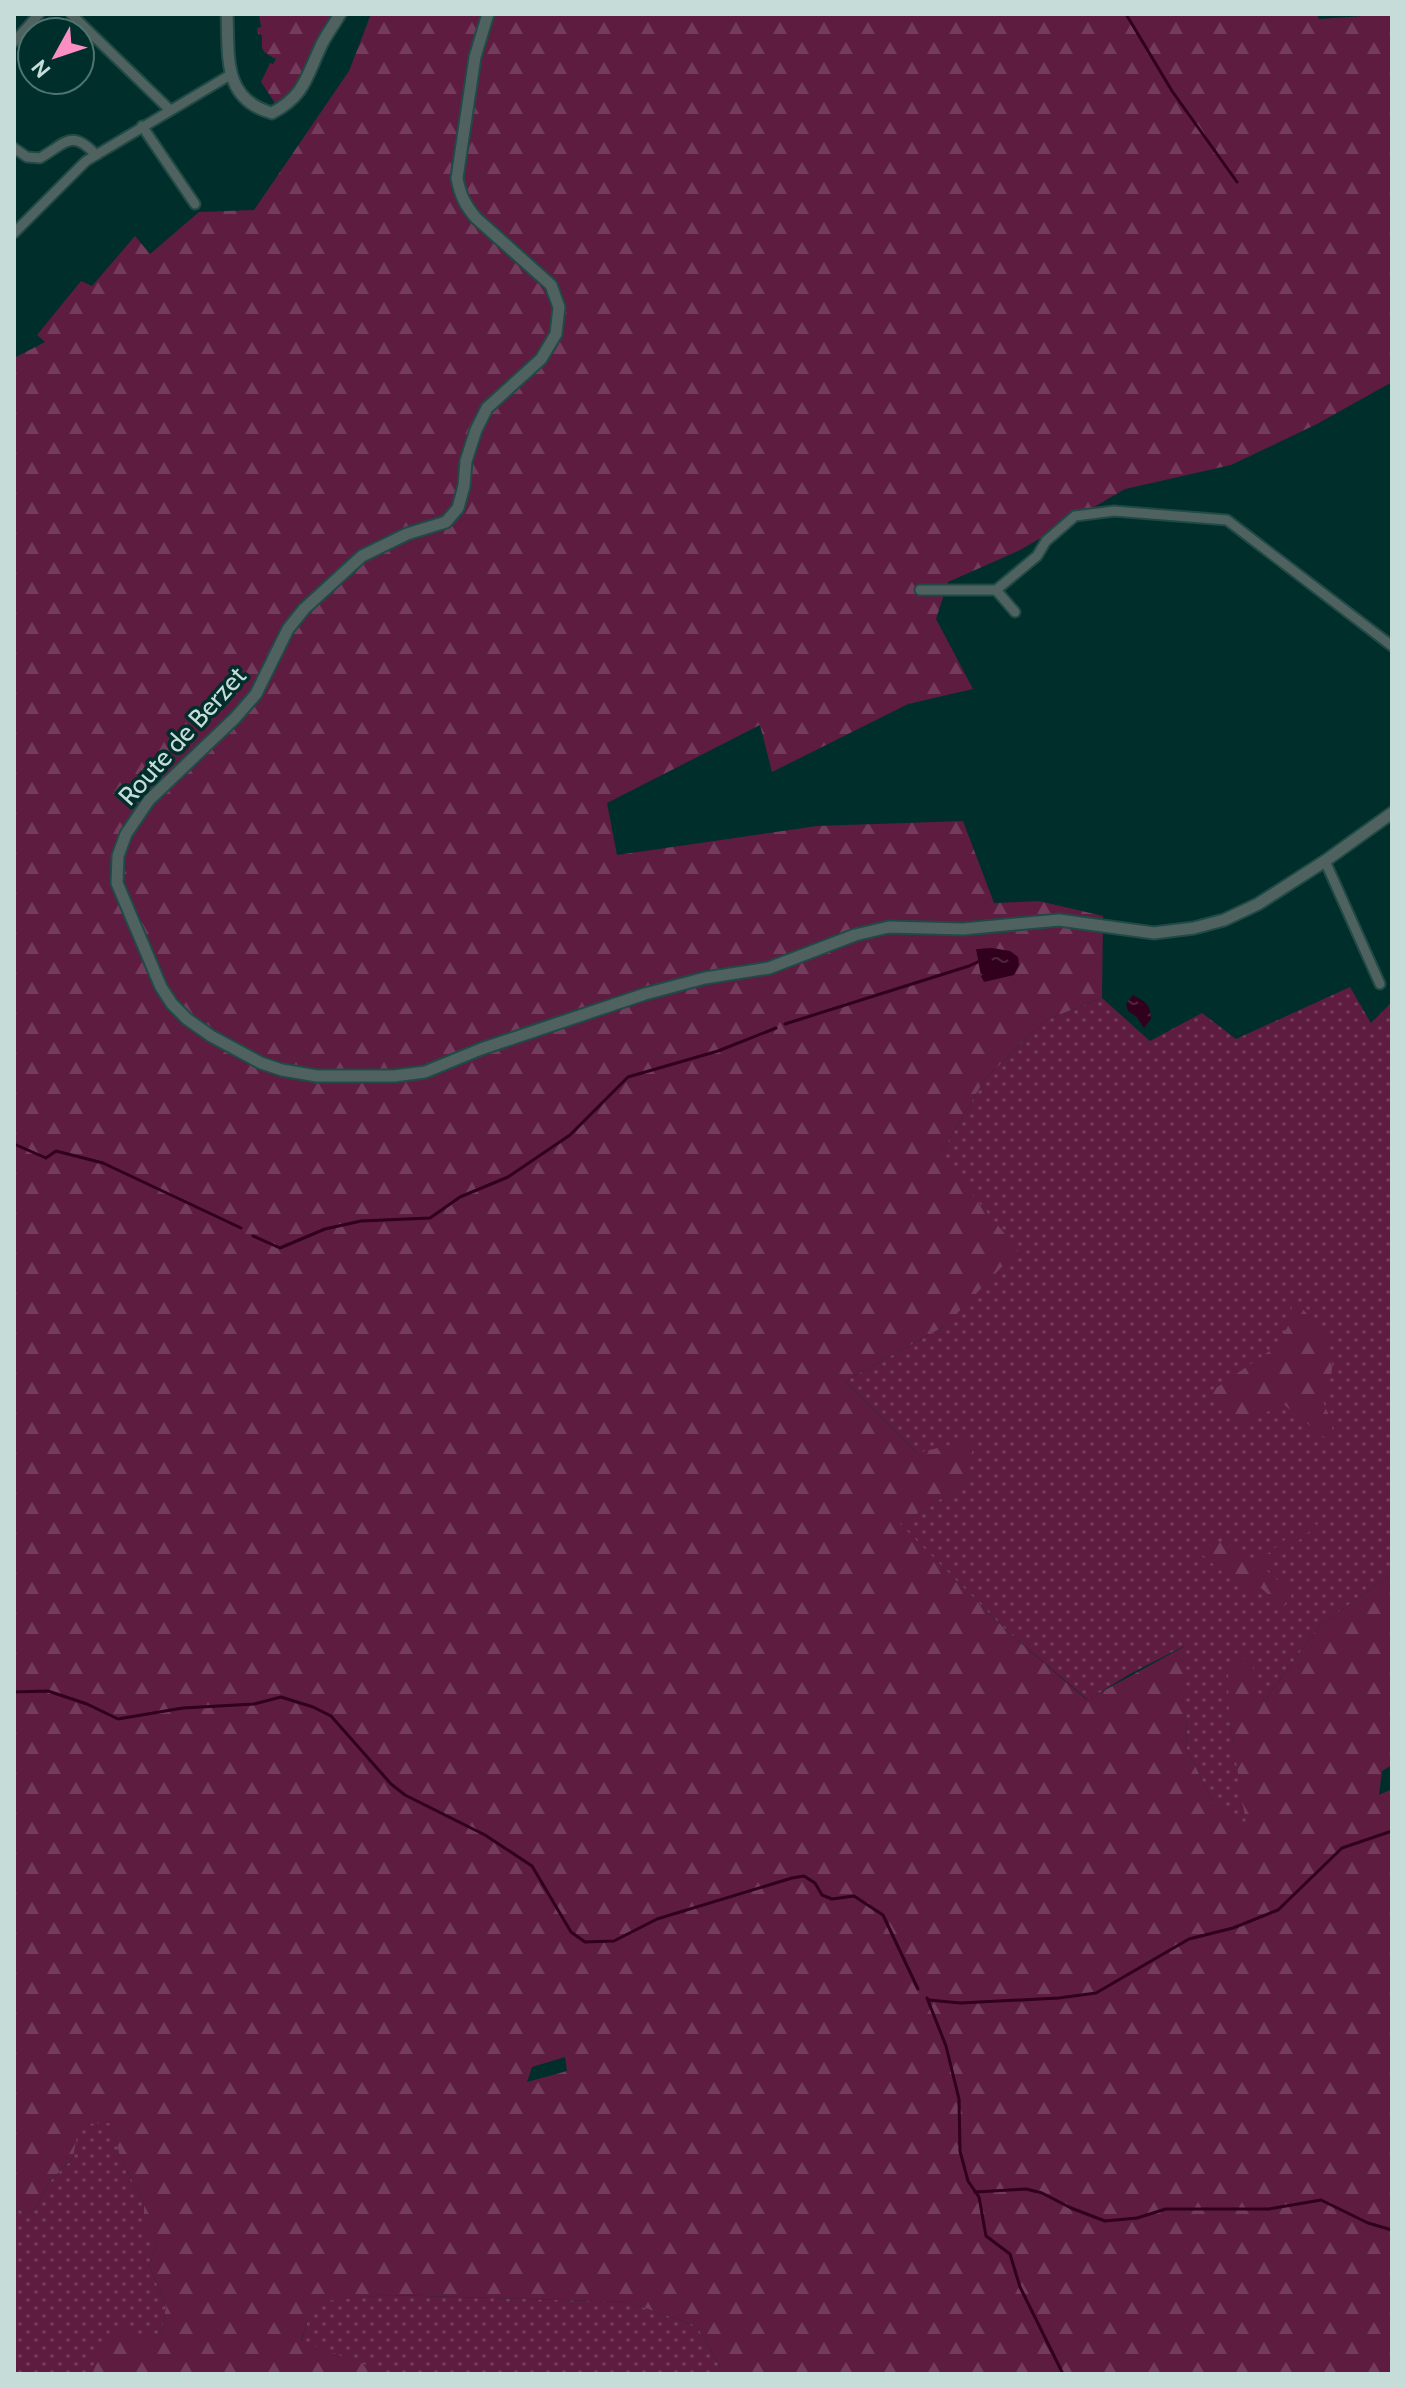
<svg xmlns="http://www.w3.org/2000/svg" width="1406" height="2388" font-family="Cabin,sans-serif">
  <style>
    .grass { fill: url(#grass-dots) }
    .forest { fill: url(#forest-firs); fill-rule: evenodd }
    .water { fill: url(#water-ripples) }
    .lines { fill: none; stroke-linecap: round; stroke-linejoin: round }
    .stream { stroke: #31001d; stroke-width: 3 }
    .minor-casing { stroke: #204a46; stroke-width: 13 }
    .tertiary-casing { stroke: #204a46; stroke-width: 15 }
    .minor { stroke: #50625f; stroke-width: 9 }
    .tertiary { stroke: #50625f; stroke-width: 11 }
    .labels { text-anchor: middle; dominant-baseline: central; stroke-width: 7; stroke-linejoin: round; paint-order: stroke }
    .street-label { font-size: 26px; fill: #c5dcd8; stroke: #002e2a }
  </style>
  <defs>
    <pattern id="grass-dots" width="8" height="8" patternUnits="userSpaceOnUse" patternTransform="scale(2)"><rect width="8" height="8" fill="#5e1c41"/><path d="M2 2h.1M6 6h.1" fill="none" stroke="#743c5c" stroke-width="1.8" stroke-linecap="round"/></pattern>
    <pattern id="forest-firs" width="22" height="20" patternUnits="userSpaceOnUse" patternTransform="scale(2)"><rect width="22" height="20" fill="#5e1c41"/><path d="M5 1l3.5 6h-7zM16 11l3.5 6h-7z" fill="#743c5c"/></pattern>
    <pattern id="water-ripples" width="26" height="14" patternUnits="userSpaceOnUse" patternTransform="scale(2)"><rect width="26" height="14" fill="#31001d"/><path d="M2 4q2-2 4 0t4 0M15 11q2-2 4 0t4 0" fill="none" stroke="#4d253d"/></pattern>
  </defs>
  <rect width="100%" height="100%" fill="#002e2a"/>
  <g class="grass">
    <polygon points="1350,987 1371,1023 1392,1002 1392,1574 1319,1626 1266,1699 1255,1702 1229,1717 1247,1824 1214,1805 1187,1749 1184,1646 1128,1675 1088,1700 1006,1630 899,1524 967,1483 917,1453 845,1381 945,1326 940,1155 985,1079 1046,1020 1102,998 1150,1041 1202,1013 1236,1039"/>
    <polygon points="112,2122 120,2157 144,2203 145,2236 157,2245 149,2265 166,2306 162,2332 94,2364 93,2374 14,2374 14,2205 24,2213 35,2208 50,2181 73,2158 78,2124"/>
    <polygon points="389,2295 628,2302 697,2326 724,2374 384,2374 384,2372 301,2342 314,2301"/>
  </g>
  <g class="forest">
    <path d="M259,14H340L306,82L279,109L261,82L270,63L273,64L276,59C259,50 262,50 262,35L258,34L257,28L261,27Z"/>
    <path d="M371,14H1317L1319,19L1392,14V382L1317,424L1231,465L1125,489L1020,550L948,582L936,619L973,689L908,704L772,772L760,725L607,803L617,855L817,826L963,821L994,903L1039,901L1103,916L1102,998L1046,1020L985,1079L940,1155L1018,1250L945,1326L845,1381L917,1453L975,1439L967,1483L900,1524L1006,1630L1087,1700L1185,1646L1187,1749L1214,1805L1246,1823L1229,1717L1228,1667L1252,1654L1255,1701L1266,1699L1319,1626L1392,1574V1765L1382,1771L1379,1795L1392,1789V2374H724L697,2326L628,2302L389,2295L314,2302L301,2341L385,2372L384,2374H93L94,2364L109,2333L127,2328L140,2342L162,2332L166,2306L149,2265L157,2245L144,2236V2203L120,2157L112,2123L79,2124L73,2158L50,2181L35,2208L24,2213L14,2205V358L45,342L37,335L81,281L92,286L135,236L150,254L199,212L254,210L349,71ZM565,2057L567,2071L527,2082L532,2067Z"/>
    <path d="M1293,1299C1322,1329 1348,1356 1321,1397L1333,1425L1329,1441L1282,1403L1244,1426L1217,1404L1209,1393L1278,1345L1289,1324Z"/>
    <polygon points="1309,1520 1317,1525 1265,1569 1290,1591 1292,1602 1282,1606 1261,1588 1249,1595 1199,1552 1221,1542 1245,1556 1254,1565"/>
  </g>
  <g class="water">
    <polygon points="992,948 1010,951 1018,957 1019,965 1014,975 984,982 981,976 976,949"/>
    <path d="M1133,995C1145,1001 1151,1005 1151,1019L1144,1028L1137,1017L1128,1011L1126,1004Z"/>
  </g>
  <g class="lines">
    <g class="stream">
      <polyline points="1126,14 1172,91 1237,182"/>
      <polyline points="785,1024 969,966 980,961"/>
      <polyline points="14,1144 46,1158 56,1151 103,1163 241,1228"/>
      <polyline points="253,1236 280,1248 325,1229 361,1221 430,1218 460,1197 508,1177 570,1135 628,1077 718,1051 776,1028"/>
      <polyline points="14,1692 48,1691 87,1704 118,1719 183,1708 254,1704 281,1697 313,1707 331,1716 391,1784 405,1795 485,1835 532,1866 571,1932 585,1942 614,1941 657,1919 792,1878 804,1876 815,1883 822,1895 832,1899 854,1896 883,1915 918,1989"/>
      <polyline points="927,1998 946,2046 959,2099 960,2151 968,2181 979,2197 986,2236 1010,2254 1020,2287 1063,2374"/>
      <polyline points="929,2000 960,2003 1059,1998 1096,1993 1189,1939 1233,1928 1278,1910 1342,1848 1392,1831"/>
      <polyline points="975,2192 1026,2189 1042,2193 1071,2208 1105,2221 1137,2218 1166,2209 1269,2209 1321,2200 1368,2223 1392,2230"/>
    </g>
    <defs>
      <g id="minor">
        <polyline points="71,14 169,109"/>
        <polyline points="14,42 39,14"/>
        <polyline points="142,126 195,204"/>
        <path d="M14,148L27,157L40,158C65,144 71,128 96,155"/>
        <polyline points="14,233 86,161 230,75"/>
        <polyline points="920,590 996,590 1037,556 1046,541 1075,516 1114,511 1227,520 1392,646"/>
        <polyline points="996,590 1015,612"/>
        <polyline points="1325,861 1380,984"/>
      </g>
      <g id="tertiary">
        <path d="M227,14C229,56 222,99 272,113C304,96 306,78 320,48C325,36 334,25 340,14"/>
        <path d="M488,14L475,57L457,178C460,195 465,205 476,218L551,285L559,307L556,334L541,359L487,408L476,430L466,461L464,486L458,508L446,522L407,534L362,556L304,609L288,629L256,694L235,718L149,800L126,834L118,856L117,883L161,987L172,1004L187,1019L211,1036L261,1063L282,1070L317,1076H394L425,1072L481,1049L645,994L705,978L769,968L855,935L889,927L963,929L1059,920L1154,933L1194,928L1224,920L1258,904L1325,861L1392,813"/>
      </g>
    </defs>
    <use href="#minor" class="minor-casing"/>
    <use href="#tertiary" class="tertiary-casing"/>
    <use href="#minor" class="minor"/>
    <use href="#tertiary" class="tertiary"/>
  </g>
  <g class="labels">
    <g class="street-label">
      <text transform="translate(182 736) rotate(-48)">Route de Berzet</text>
    </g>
  </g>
  <rect width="1406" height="2388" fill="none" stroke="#c5dcd8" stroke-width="32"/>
  <g transform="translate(56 56) rotate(230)"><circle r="38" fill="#002e2a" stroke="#4f7470" stroke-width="2"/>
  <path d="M0-6L14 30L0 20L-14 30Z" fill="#fb8fc4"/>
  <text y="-12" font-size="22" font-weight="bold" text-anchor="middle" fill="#c5dcd8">N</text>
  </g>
</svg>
